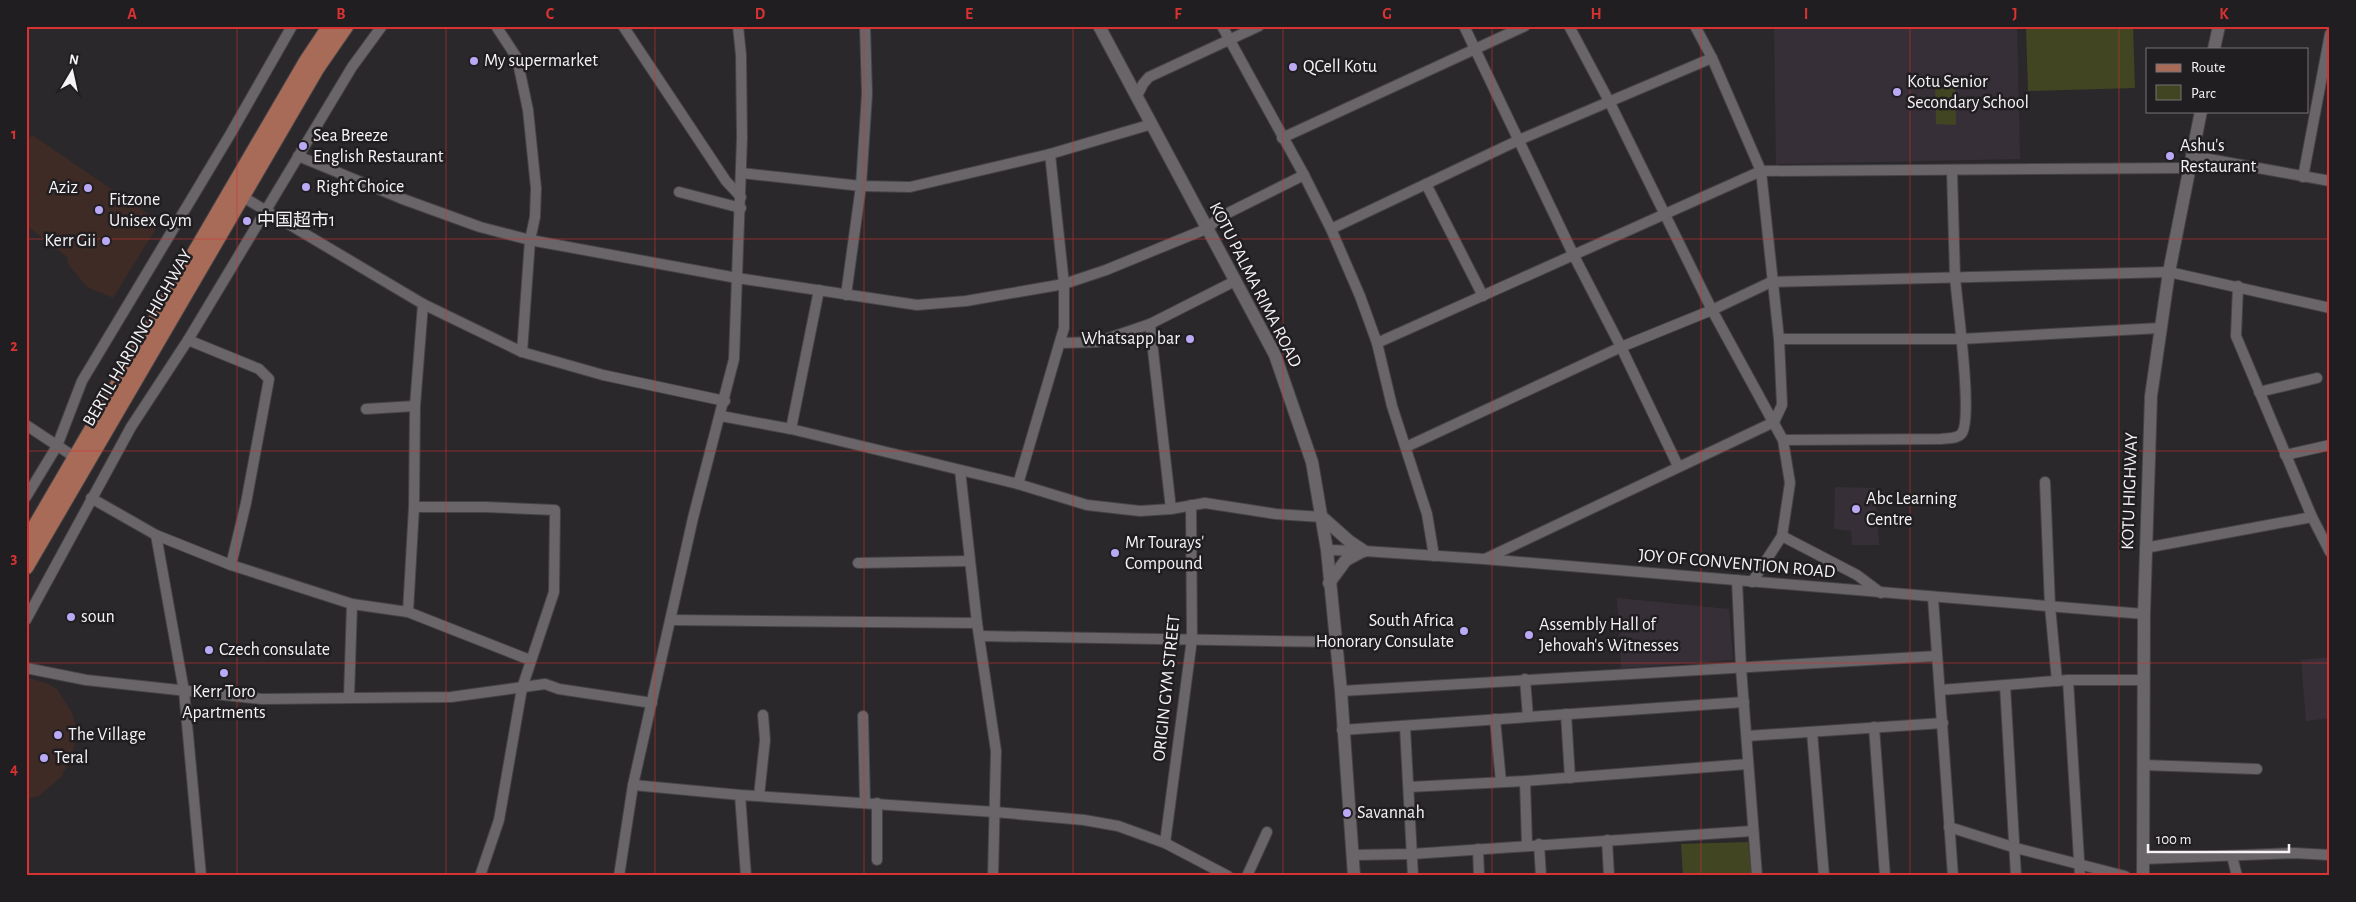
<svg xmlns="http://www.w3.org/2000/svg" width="2356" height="902" font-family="'Alegreya Sans','Noto Sans SC',sans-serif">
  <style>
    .commercial { fill: #3e2b26 }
    .built { fill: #372f37 }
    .green { fill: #424521 }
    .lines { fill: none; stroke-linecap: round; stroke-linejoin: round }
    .minor-casing { stroke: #454345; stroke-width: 12 }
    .tertiary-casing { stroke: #454345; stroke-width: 14 }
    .primary-casing { stroke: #454345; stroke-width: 17 }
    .minor { stroke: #696569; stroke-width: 10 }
    .tertiary { stroke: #696569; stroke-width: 12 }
    .primary { stroke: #a76b58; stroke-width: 15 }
    .grid { fill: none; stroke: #d83232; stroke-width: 1; stroke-opacity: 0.55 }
    .poi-dot { fill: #baaaf6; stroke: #211e21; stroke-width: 2 }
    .labels { text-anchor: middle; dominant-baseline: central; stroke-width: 5; stroke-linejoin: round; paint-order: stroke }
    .poi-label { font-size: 18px; fill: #f5f3f5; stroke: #211e21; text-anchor: start }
    .street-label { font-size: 18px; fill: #f5f3f5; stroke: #211e21 }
    .neatline { fill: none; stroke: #d83232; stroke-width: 2 }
    .grid-label { font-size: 16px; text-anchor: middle; font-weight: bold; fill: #d83232 }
  </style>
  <rect width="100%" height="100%" fill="#2b282b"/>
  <g class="commercial">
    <polygon points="32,135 160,222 113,298 87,287 68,264 68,258 26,225 26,143"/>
    <polygon points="26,677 46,683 57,689 72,713 76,727 73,751 70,761 61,777 39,796 26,799"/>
  </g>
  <g class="built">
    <polygon points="1774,26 2017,26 2020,159 1776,164"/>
    <polygon points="1835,487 1875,488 1879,545 1852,545 1851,531 1834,529"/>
    <polygon points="1617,598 1729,609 1733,660 1621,668"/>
    <polygon points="2330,657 2330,718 2306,721 2301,660"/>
  </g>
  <g class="green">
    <polygon points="2026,26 2133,26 2135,88 2028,91"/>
    <polygon points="1955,82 1956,125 1936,124 1935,84"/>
    <polygon points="1748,842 1752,876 1683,876 1681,844"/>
  </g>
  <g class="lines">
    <defs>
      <g id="minor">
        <polyline points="496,26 517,58 528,110 536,188 535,217 530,240 522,352"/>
        <polyline points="623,26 726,181 741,197"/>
        <polyline points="1222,26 1304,175 1331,229 1360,296 1377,343 1392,406 1427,514 1434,556"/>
        <polyline points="1464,26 1574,256 1621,347 1678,466"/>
        <polyline points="1569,26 1610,103 1712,310 1783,440 1790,483 1782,536 1752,582"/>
        <polyline points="1137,96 1143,84 1149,77 1259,26"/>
        <polyline points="1282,138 1525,26"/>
        <polyline points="298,156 400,198 480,227 530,240 737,278 917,305 966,301 1064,284 1106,270 1206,229 1222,216 1304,175"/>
        <polyline points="2192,156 2330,181"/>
        <polyline points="741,173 861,186 910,187 1050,154 1152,124"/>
        <polyline points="2303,177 2330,34"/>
        <polyline points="1426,184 1483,296"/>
        <polyline points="679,192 741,208"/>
        <polyline points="243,197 423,304 522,352 603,375 725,401"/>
        <polyline points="1331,229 1519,140 1712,58"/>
        <polyline points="2238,286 2236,336 2312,517 2330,552"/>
        <polyline points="846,295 861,186 867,94 865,26"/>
        <polyline points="1150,324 1171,509"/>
        <polyline points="1779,339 1961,339 2160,328"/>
        <polyline points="188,340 259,369 269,379 246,503 231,565"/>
        <polyline points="1061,343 1097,342 1150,324 1235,281"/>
        <polyline points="1377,343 1761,171 2189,168"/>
        <polyline points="2259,392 2317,378"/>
        <polyline points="366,409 415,406"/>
        <polyline points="721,416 791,429 936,464 1018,484 1087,505 1140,511 1171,509 1205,503 1276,514 1322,517"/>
        <polyline points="26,425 76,458"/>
        <polyline points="791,429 819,290"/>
        <path d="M1783,440L1941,439C1948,438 1958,439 1962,433C1973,416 1957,303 1955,277C1954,242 1953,206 1952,171"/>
        <polyline points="1406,447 1621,347 1712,310 1771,282 2169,272 2330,308"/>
        <polyline points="2285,455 2330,445"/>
        <polyline points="960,470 977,623 996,751 993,876"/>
        <polyline points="2045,482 2050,606 2057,681"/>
        <polyline points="1018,484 1064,328 1064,284 1050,154"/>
        <polyline points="26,497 57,446 82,381 231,133 292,26"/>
        <polyline points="91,498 156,535 231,565 352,604 408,612 530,660"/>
        <polyline points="414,507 485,507 555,510 554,592 522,688 499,820 480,876"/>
        <polyline points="156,535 184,691 201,876"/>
        <polyline points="1782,536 1857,575 1881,593"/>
        <polyline points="2145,548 2312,517"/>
        <polyline points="1327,550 1364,551 1484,559 2144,614"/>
        <polyline points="1485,559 1774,422 1782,405 1779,339 1761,171 1712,58 1695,26"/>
        <polyline points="858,563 970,561"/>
        <polyline points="1737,580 1741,668 1757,876"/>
        <polyline points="1933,598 1953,876"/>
        <polyline points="408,612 414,507 415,406 423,304"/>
        <polyline points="26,620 131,427 188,340 352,67 382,26"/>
        <polyline points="671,620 977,623"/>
        <polyline points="979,636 1336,642"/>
        <polyline points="26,668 86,680 262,699 451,697 545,684 559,689 652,703"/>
        <polyline points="1525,679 1528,717"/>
        <polyline points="2068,680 2080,876"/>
        <polyline points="2005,685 2016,876"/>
        <polyline points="1940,690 2068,680 2143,680"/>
        <polyline points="1341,691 1937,656"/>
        <polyline points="349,697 352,604"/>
        <polyline points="1566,714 1570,778"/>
        <polyline points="863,716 865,802"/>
        <polyline points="1495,719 1501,782"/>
        <polyline points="1405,727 1413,876"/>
        <polyline points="1874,727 1885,876"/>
        <polyline points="1342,730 1744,702"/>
        <polyline points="1812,732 1824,876"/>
        <polyline points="1747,736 1943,723"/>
        <polyline points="2143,765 2257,769"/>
        <polyline points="1525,781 1527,845"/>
        <polyline points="633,785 740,795 995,812 1084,820 1118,826 1165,843 1228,876"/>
        <polyline points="1409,787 1525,781 1748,764"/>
        <polyline points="740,795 746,876"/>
        <polyline points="759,796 765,740 763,715"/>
        <polyline points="877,803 877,860"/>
        <polyline points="1949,827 2016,848 2125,876"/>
        <polyline points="1607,840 1609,876"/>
        <polyline points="1165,843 1192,639 1191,505"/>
        <polyline points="1539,844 1541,876"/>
        <polyline points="1478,849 1479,876"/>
        <polyline points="1353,855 1412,854 1752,831"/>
        <polyline points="2232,856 2237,876"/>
        <polyline points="2143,859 2294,853 2330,855"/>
        <polyline points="619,876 633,785 693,518 734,359 742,138 741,55 738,26"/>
        <polyline points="1247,876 1267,832"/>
      </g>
      <g id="tertiary">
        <polyline points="1099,26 1275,355 1312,462 1327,550 1341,691 1354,876"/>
        <polyline points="2214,49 2219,26"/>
        <polyline points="1322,517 1349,541 1364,551"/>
        <polyline points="1329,583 1346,560 1363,551"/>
        <polyline points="2143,876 2144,614 2151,396 2169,272 2201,111"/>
      </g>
      <g id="primary">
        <polyline points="26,542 306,62 330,26"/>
        <polyline points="26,567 317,68 346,26"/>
      </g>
    </defs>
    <use href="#minor" class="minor-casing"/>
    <use href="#tertiary" class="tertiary-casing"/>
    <use href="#primary" class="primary-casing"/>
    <use href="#minor" class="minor"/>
    <use href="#tertiary" class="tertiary"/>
    <use href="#primary" class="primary"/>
  </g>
  <path class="grid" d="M237,26V876M446,26V876M655,26V876M864,26V876M1073,26V876M1283,26V876M1492,26V876M1701,26V876M1910,26V876M2119,26V876M26,239H2330M26,451H2330M26,663H2330"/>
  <g class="poi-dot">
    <circle cx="474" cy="61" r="5"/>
    <circle cx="1293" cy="67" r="5"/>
    <circle cx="1897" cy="92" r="5"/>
    <circle cx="303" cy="146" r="5"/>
    <circle cx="2170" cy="156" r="5"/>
    <circle cx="306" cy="187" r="5"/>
    <circle cx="88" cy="188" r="5"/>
    <circle cx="99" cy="210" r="5"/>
    <circle cx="247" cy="221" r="5"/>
    <circle cx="106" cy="241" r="5"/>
    <circle cx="1190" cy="339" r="5"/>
    <circle cx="1856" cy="509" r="5"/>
    <circle cx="1115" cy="553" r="5"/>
    <circle cx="71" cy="617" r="5"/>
    <circle cx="1464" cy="631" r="5"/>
    <circle cx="1529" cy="635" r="5"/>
    <circle cx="209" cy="650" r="5"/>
    <circle cx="224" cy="673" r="5"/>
    <circle cx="58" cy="735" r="5"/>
    <circle cx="44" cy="758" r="5"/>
    <circle cx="1347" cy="813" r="5"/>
  </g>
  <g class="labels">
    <g class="poi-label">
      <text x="484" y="61">My supermarket</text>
      <text x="1303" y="67">QCell Kotu</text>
      <text x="1907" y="82">Kotu Senior<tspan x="1907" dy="21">Secondary School</tspan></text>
      <text x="313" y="136">Sea Breeze<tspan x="313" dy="21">English Restaurant</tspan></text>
      <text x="2180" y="146">Ashu's<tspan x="2180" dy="21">Restaurant</tspan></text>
      <text x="316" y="187">Right Choice</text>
      <text x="78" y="188" text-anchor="end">Aziz</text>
      <text x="109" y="200">Fitzone<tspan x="109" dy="21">Unisex Gym</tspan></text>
      <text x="257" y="221">中国超市1</text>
      <text x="96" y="241" text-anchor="end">Kerr Gii</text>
      <text x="1180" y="339" text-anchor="end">Whatsapp bar</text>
      <text x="1866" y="499">Abc Learning<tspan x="1866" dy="21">Centre</tspan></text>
      <text x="1125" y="543">Mr Tourays'<tspan x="1125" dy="21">Compound</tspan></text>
      <text x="81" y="617">soun</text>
      <text x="1454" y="621" text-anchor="end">South Africa<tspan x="1454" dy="21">Honorary Consulate</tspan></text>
      <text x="1539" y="625">Assembly Hall of<tspan x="1539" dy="21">Jehovah's Witnesses</tspan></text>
      <text x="219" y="650">Czech consulate</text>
      <text x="224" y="692" text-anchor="middle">Kerr Toro<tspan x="224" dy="21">Apartments</tspan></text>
      <text x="68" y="735">The Village</text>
      <text x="54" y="758">Teral</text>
      <text x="1357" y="813">Savannah</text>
    </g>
    <g class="street-label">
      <text transform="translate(1255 285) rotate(63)">KOTU PALMA RIMA ROAD</text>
      <text transform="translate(138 338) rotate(-60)">BERTIL HARDING HIGHWAY</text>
      <text transform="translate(2130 491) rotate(-88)">KOTU HIGHWAY</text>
      <text transform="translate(1737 564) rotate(5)">JOY OF CONVENTION ROAD</text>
      <text transform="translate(1167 688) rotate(-84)">ORIGIN GYM STREET</text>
    </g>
  </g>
  <rect width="2356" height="902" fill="none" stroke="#211e21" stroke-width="55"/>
  <rect x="2146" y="48" width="162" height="65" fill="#211e21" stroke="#767376"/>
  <rect x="2156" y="64" width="25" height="8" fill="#a76b58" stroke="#767376"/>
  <text x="2191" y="72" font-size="15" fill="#f5f3f5">Route</text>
  <rect x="2156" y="85" width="25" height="15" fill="#424521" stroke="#767376"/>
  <text x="2191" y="98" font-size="15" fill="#f5f3f5">Parc</text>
  <g transform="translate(72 72) rotate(9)" stroke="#211e21" stroke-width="4" paint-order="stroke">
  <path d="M0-4L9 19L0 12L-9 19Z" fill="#f5f3f5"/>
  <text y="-8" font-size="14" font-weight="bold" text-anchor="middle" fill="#f5f3f5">N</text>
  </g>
  <path d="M2148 844v8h141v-8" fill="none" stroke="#f5f3f5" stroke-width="2.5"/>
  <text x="2156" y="844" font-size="15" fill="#f5f3f5" stroke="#211e21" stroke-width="4" paint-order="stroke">100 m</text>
  <rect x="28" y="28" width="2300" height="846" class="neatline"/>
  <g class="grid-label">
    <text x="132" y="19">A</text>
    <text x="341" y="19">B</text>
    <text x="550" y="19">C</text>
    <text x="760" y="19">D</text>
    <text x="969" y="19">E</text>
    <text x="1178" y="19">F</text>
    <text x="1387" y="19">G</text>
    <text x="1596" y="19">H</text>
    <text x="1806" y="19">I</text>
    <text x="2015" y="19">J</text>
    <text x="2224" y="19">K</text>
    <text x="14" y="139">1</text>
    <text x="14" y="351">2</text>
    <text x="14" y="563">3</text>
    <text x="14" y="774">4</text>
  </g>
</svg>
